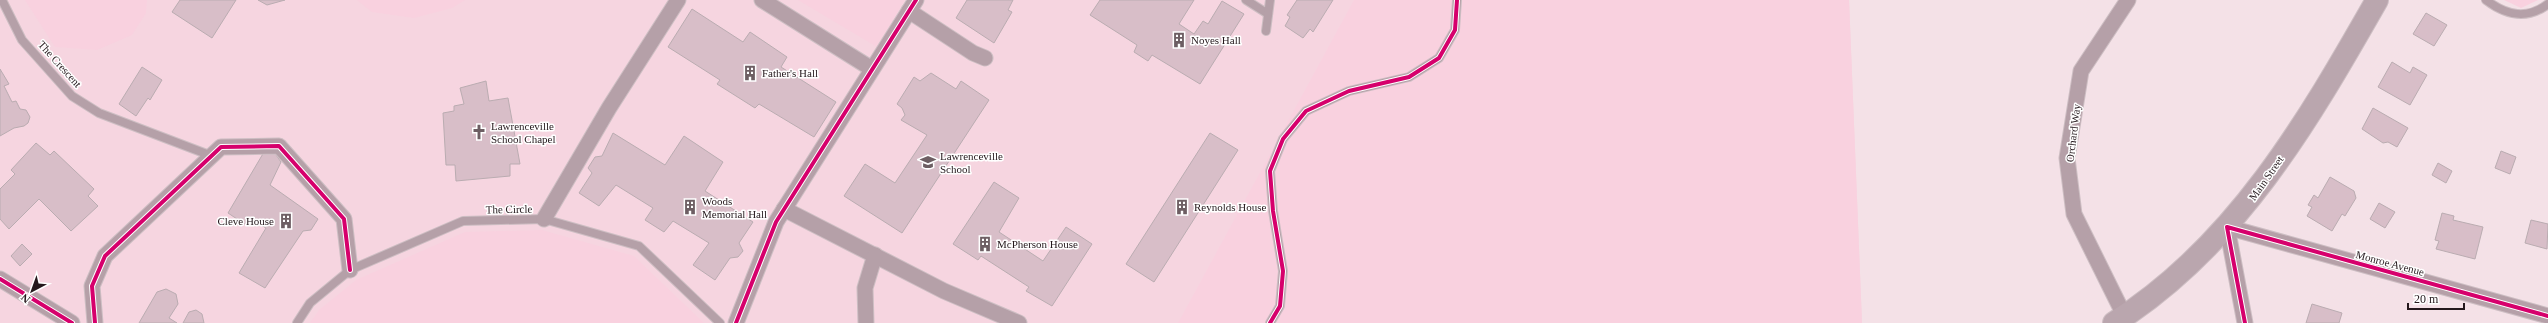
<svg xmlns="http://www.w3.org/2000/svg" width="2548" height="323" font-family="'Times New Roman',serif">
  <style>
    .built { fill: #f6d5e0 }
    .green { fill: #f9d1df }
    .building { fill: #d8bec8; stroke: #baacb1 }
    .lines { fill: none; stroke-linecap: round; stroke-linejoin: round }
    .lane-casing { stroke: #cdbec3; stroke-width: 10 }
    .street-casing { stroke: #cdbec3; stroke-width: 17 }
    .highway-casing { stroke: #cdbec3; stroke-width: 24 }
    .lane { stroke: #b5a0a8; stroke-width: 8 }
    .street { stroke: #b5a0a8; stroke-width: 15 }
    .highway { stroke: #baa6ae; stroke-width: 22 }
    .cycleway-casing { stroke: #fff; stroke-width: 6 }
    .cycleway { stroke: #d6006c; stroke-width: 4 }
    .labels { text-anchor: middle; dominant-baseline: central; stroke-width: 3; stroke-linejoin: round; paint-order: stroke }
    .poi-label { font-size: 11px; fill: #24181c; stroke: #fff; text-anchor: start }
    .street-label { font-size: 11px; fill: #24181c; stroke: #fff }
  </style>
  <rect width="100%" height="100%" fill="#f4e1e7"/>
  <polygon class="built" points="0,0 1849,0 1862,323 0,323"/>
  <g class="green">
    <polygon points="25,0 147,0 146,13 132,35 97,50 55,47"/>
    <polygon points="357,0 465,0 452,8 414,18 372,12"/>
    <polygon points="798,0 905,0 877,47"/>
    <polygon points="1354,0 1849,0 1862,323 1178,323"/>
    <polygon points="2504,0 2538,0 2521,8"/>
    <polygon points="542,230 634,256 704,323 310,323 319,310 356,280 465,232"/>
  </g>
  <g class="building">
    <polygon points="180,0 236,0 212,38 172,12"/>
    <polygon points="258,0 285,0 267,5"/>
    <polygon points="967,0 1013,0 1008,10 1012,12 994,43 956,18"/>
    <polygon points="1100,0 1194,0 1179,24 1194,34 1203,21 1208,24 1222,1 1244,14 1200,84 1152,55 1148,61 1134,52 1137,45 1090,15"/>
    <polygon points="1297,0 1333,0 1313,32 1310,29 1303,38 1285,26 1290,17 1287,15"/>
    <polygon points="692,9 743,42 750,32 787,57 781,67 836,102 814,137 759,104 755,108 717,84 720,80 668,47"/>
    <polygon points="2426,13 2447,25 2434,46 2413,34"/>
    <polygon points="2392,62 2410,73 2413,67 2427,75 2410,105 2378,87"/>
    <polygon points="142,67 162,80 150,100 148,98 136,116 119,104"/>
    <polygon points="0,69 9,84 4,86 12,102 16,101 20,109 26,110 30,117 28,123 24,126 14,128 0,136"/>
    <polygon points="931,73 956,89 961,81 989,100 902,233 844,196 865,164 895,183 927,135 901,120 905,115 902,108 897,104 914,77 920,81"/>
    <polygon points="486,81 489,101 508,98 520,164 510,164 510,176 456,181 455,165 446,165 443,113 454,111 454,106 464,104 460,88"/>
    <polygon points="2373,108 2408,128 2397,147 2388,142 2383,143 2362,129"/>
    <polygon points="613,133 665,165 684,136 723,162 705,191 753,222 739,243 743,251 738,257 730,258 715,280 693,265 709,243 673,221 664,232 645,220 653,208 616,185 599,206 579,193 592,173 588,168 595,157 602,156"/>
    <polygon points="1210,133 1238,150 1154,282 1126,264"/>
    <polygon points="36,143 50,155 54,151 94,189 88,196 98,206 71,231 39,199 9,229 0,219 0,189 15,174 11,170"/>
    <polygon points="2501,151 2516,157 2510,174 2495,168"/>
    <polygon points="264,152 274,152 281,162 270,185 318,219 311,230 303,231 265,288 239,273 266,228 249,218 246,225 228,213"/>
    <polygon points="2438,163 2452,171 2446,183 2432,175"/>
    <polygon points="2330,177 2354,191 2356,198 2345,216 2342,214 2332,231 2307,216 2312,207 2308,205 2314,195 2318,198"/>
    <polygon points="994,182 1019,198 999,232 1043,261 1066,227 1092,244 1052,306 1026,291 1029,287 981,256 978,260 953,244"/>
    <polygon points="2379,203 2395,212 2385,228 2370,219"/>
    <polygon points="2442,213 2454,216 2453,220 2483,227 2475,259 2436,249 2439,241 2435,240"/>
    <polygon points="2531,220 2548,224 2547,249 2525,243"/>
    <polygon points="22,244 32,254 20,266 11,256"/>
    <polygon points="166,289 176,294 178,304 169,318 177,323 139,323 157,292"/>
    <polygon points="2312,304 2342,313 2339,323 2306,323"/>
    <polygon points="196,310 202,314 204,323 183,323 189,312"/>
  </g>
  <g class="lines">
    <defs>
      <g id="lane">
        <polyline points="2,0 22,40 72,96 99,113 212,156"/>
        <polyline points="1246,0 1268,14"/>
        <path d="M2486,0C2507,16 2527,20 2548,4"/>
        <polyline points="1266,31 1270,0"/>
        <polyline points="297,323 310,303 350,270 463,221 544,219 639,246 720,323"/>
        <polyline points="1270,323 1280,306 1283,271 1273,211 1270,171 1283,139 1306,111 1349,91 1409,77 1439,58 1455,30 1457,0"/>
      </g>
      <g id="street">
        <polyline points="762,0 872,69"/>
        <polyline points="909,11 973,53 985,58"/>
        <polyline points="784,209 944,291 1019,323"/>
        <polyline points="544,219 609,108 678,0"/>
        <polyline points="0,279 72,323"/>
        <polyline points="2125,317 2074,214 2067,158 2081,71 2128,0"/>
        <polyline points="95,323 92,286 105,256 221,147 279,146 344,219 350,270"/>
        <polyline points="736,323 776,222 916,0"/>
        <polyline points="866,323 865,288 875,255"/>
        <polyline points="2245,323 2227,227 2548,316"/>
      </g>
      <path id="highway" d="M2114,323C2236,246 2308,121 2377,0"/>
    </defs>
    <use href="#lane" class="lane-casing"/>
    <use href="#street" class="street-casing"/>
    <use href="#highway" class="highway-casing"/>
    <use href="#lane" class="lane"/>
    <use href="#street" class="street"/>
    <use href="#highway" class="highway"/>
    <defs>
      <g id="cycleway">
        <polyline points="0,279 72,323"/>
        <polyline points="95,323 92,286 105,256 221,147 279,146 344,219 350,270"/>
        <polyline points="736,323 776,222 916,0"/>
        <polyline points="1270,323 1280,306 1283,271 1273,211 1270,171 1283,139 1306,111 1349,91 1409,77 1439,58 1455,30 1457,0"/>
        <polyline points="2245,323 2227,227 2548,316"/>
      </g>
    </defs>
    <use href="#cycleway" class="cycleway-casing"/>
    <use href="#cycleway" class="cycleway"/>
  </g>
  <defs>
    <symbol id="building-bare" viewBox="-9 -9 18 18"><path d="M-4-6H4V6H1V3H-1V6H-4ZM-2.5-4.3h1.7v1.8h-1.7ZM.8-4.3h1.7v1.8H.8ZM-2.5-1h1.7V.8h-1.7ZM.8-1h1.7V.8H.8Z" fill="#6d5e63" stroke="#fff" stroke-width="2.5" paint-order="stroke"/></symbol>
    <symbol id="church-bare" viewBox="-9 -9 18 18"><path d="M-1.2-6h2.4v3.5h3.3v2.4h-3.3V6h-2.4V-.1h-3.3v-2.4h3.3Z" fill="#6d5e63" stroke="#fff" stroke-width="2.5" paint-order="stroke"/></symbol>
    <symbol id="school-bare" viewBox="-9 -9 18 18"><path d="M0-5L7-2L0 1L-7-2ZM-4 1L0 2.5L4 1V4Q0 6-4 4Z" fill="#6d5e63" stroke="#fff" stroke-width="2.5" paint-order="stroke"/></symbol>
  </defs>
  <g fill-rule="evenodd">
    <use href="#building-bare" x="1168" y="29" width="22" height="22"/>
    <use href="#building-bare" x="739" y="62" width="22" height="22"/>
    <use href="#church-bare" x="468" y="121" width="22" height="22"/>
    <use href="#school-bare" x="917" y="151" width="22" height="22"/>
    <use href="#building-bare" x="679" y="196" width="22" height="22"/>
    <use href="#building-bare" x="1171" y="196" width="22" height="22"/>
    <use href="#building-bare" x="275" y="210" width="22" height="22"/>
    <use href="#building-bare" x="974" y="233" width="22" height="22"/>
  </g>
  <g class="labels">
    <g class="poi-label">
      <text x="1191" y="40">Noyes Hall</text>
      <text x="762" y="73">Father's Hall</text>
      <text x="491" y="126">Lawrenceville<tspan x="491" dy="13">School Chapel</tspan></text>
      <text x="940" y="156">Lawrenceville<tspan x="940" dy="13">School</tspan></text>
      <text x="702" y="201">Woods<tspan x="702" dy="13">Memorial Hall</tspan></text>
      <text x="1194" y="207">Reynolds House</text>
      <text x="274" y="221" text-anchor="end">Cleve House</text>
      <text x="997" y="244">McPherson House</text>
    </g>
    <g class="street-label">
      <text transform="translate(60 64) rotate(48)">The Crescent</text>
      <text transform="translate(2073 133) rotate(-83)">Orchard Way</text>
      <text transform="translate(2266 178) rotate(-55)">Main Street</text>
      <text transform="translate(509 209) rotate(-1)">The Circle</text>
      <text transform="translate(2390 263) rotate(15)">Monroe Avenue</text>
    </g>
  </g>
  <g transform="translate(32 291) rotate(221)" stroke="#ffffff" stroke-width="3" paint-order="stroke">
  <path d="M0-3L7 15L0 10L-7 15Z" fill="#24181c"/>
  <text y="-6" font-size="11" font-weight="bold" text-anchor="middle" fill="#24181c">N</text>
  </g>
  <path d="M2408 303v6h56v-6" fill="none" stroke="#24181c" stroke-width="2"/>
  <text x="2414" y="303" font-size="12" fill="#24181c" stroke="#ffffff" stroke-width="3" paint-order="stroke">20 m</text>
</svg>
